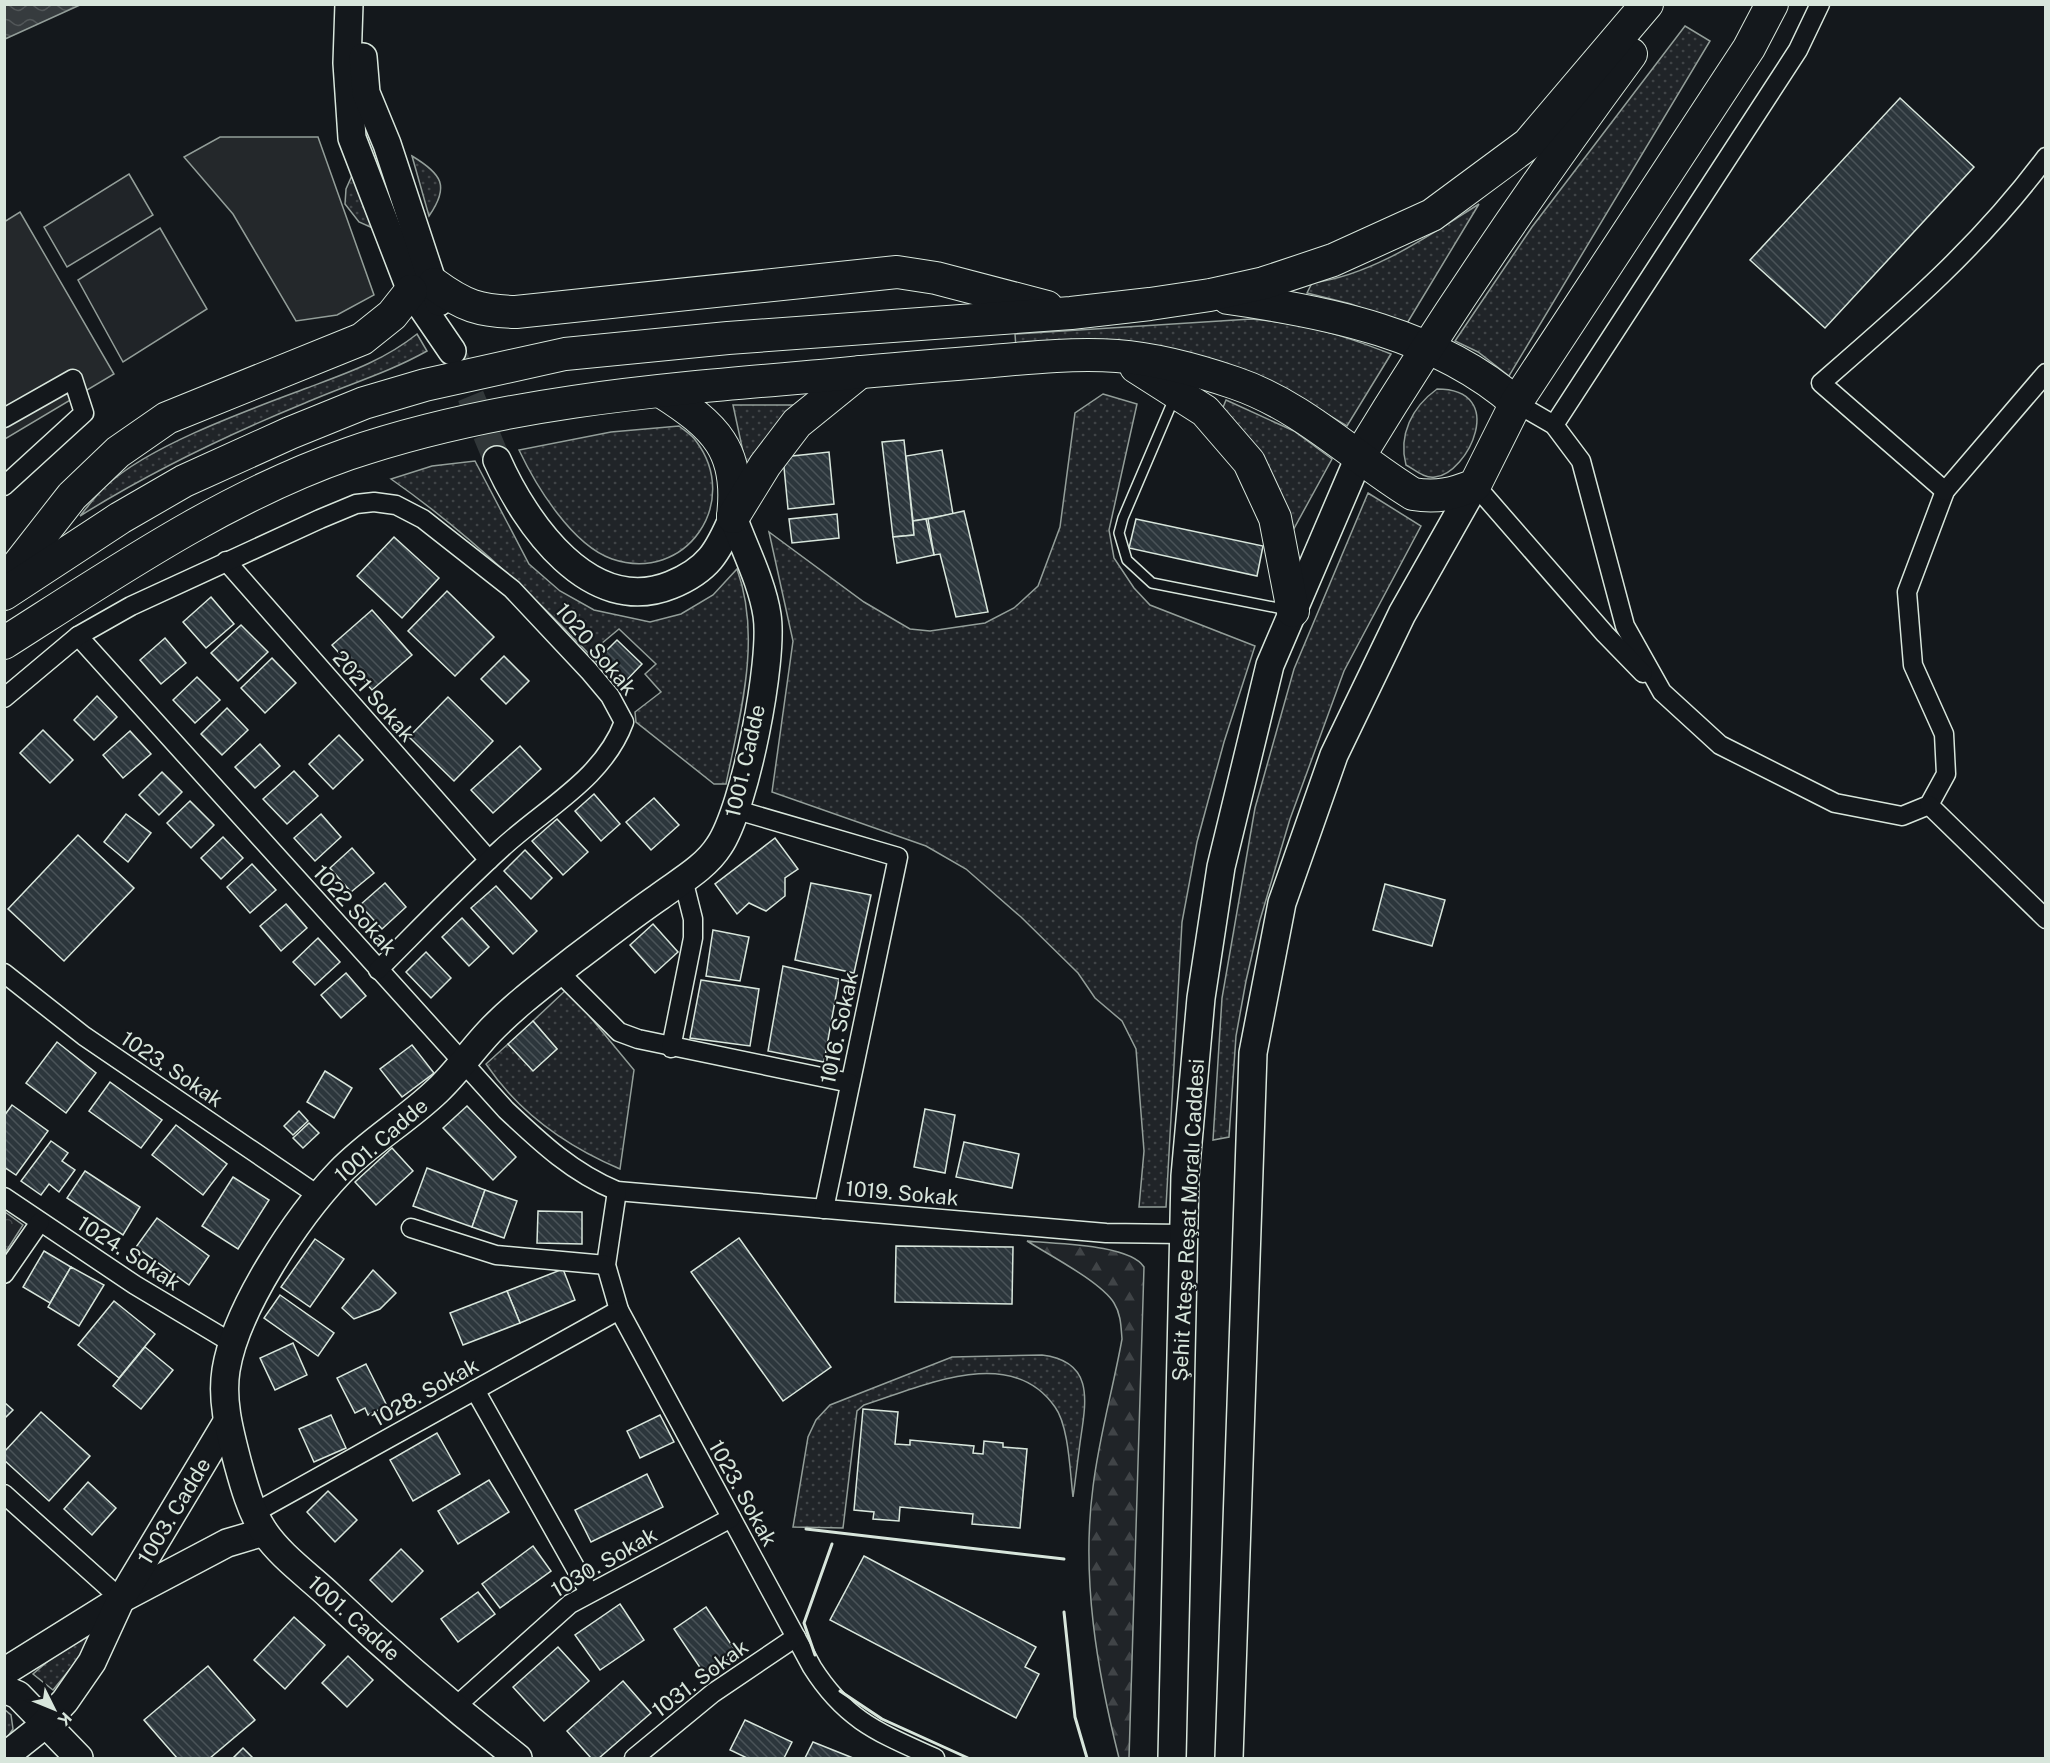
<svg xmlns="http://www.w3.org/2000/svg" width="2050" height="1763" font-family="'Public Sans',sans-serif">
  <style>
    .grass { fill: url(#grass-dots); stroke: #939e99; stroke-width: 1.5 }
    .forest { fill: url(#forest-firs); stroke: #939e99; stroke-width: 1.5 }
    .park { fill: url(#park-crowns); stroke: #939e99; stroke-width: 1.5 }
    .pitch { fill: #202428; stroke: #939e99; stroke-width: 1.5 }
    .parking { fill: #24282b; stroke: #939e99; stroke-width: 1.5 }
    .water { fill: url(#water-waves); stroke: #939e99; stroke-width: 1.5 }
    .building { fill: url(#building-back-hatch); stroke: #d8e6dc; stroke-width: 1.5 }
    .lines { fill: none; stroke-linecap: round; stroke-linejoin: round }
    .secondary-tunnel { stroke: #313739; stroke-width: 27; stroke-dasharray: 27 14; stroke-linecap: butt }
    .service-casing { stroke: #d8e6dc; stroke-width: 12 }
    .minor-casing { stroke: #d8e6dc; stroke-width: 21 }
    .secondary-casing { stroke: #d8e6dc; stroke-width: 30 }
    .trunk-casing { stroke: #d8e6dc; stroke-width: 34 }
    .service { stroke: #14181c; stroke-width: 9 }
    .minor { stroke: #14181c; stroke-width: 18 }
    .secondary { stroke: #14181c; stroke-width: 27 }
    .trunk { stroke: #14181c; stroke-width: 32 }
    .wall { stroke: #d8e6dc; stroke-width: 3 }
    .labels { text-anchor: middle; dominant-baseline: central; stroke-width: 4.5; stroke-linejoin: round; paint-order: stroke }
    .street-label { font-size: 21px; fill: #d8e6dc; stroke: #14181c }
  </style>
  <defs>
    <pattern id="grass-dots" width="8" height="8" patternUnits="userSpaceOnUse" patternTransform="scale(1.5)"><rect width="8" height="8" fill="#202428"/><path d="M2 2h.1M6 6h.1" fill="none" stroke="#404447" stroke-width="1.8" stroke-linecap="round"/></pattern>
    <pattern id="forest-firs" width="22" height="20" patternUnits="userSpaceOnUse" patternTransform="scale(1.5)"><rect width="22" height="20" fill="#202428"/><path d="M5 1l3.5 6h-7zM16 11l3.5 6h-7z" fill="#404447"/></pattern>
    <pattern id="park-crowns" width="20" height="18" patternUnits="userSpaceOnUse" patternTransform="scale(1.5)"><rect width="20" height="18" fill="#202428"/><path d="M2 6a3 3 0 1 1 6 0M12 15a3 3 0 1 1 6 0" fill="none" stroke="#404447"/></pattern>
    <pattern id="water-waves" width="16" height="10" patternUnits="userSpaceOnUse" patternTransform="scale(1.5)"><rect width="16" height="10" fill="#363b3e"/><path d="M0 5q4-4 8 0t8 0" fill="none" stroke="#525759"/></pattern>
    <pattern id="building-back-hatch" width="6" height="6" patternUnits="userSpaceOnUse" patternTransform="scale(1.5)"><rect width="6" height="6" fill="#2c363c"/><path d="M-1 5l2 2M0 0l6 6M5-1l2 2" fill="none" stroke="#4a5358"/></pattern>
  </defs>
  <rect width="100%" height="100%" fill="#14181c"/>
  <g class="grass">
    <polygon points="1685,26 1710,41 1509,376 1478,352 1455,341 1532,227"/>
    <path d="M412,156C442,174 450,186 429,216Z"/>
    <polygon points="354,171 375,229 359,222 345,204 346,189"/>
    <path d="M1479,204L1406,325L1351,304L1307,293L1312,283C1373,275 1428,236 1479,204Z"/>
    <path d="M1251,319C1306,324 1340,334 1391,354L1347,426L1310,404L1016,348L1015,334Z"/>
    <path d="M417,334L427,351C388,373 346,385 305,403C227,435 152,471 80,516C89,505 97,494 107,485C150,445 251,409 307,388C347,373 383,361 417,334Z"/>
    <path d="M1437,389C1509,389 1468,474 1435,477C1425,479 1415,470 1406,465C1398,435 1412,407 1437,389Z"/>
    <polygon points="1103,394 1137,404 1109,530 1114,558 1134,588 1150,605 1255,646 1224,742 1197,842 1182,922 1166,1207 1139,1207 1144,1151 1136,1049 1122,1021 1095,998 1078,973 1021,917 966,869 926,846 772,792 793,641 769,532 864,602 910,629 930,631 985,623 1014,608 1038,586 1060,527 1075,413"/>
    <polygon points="1226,400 1294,431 1332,459 1291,534 1222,410"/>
    <polygon points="733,405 798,405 748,475"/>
    <path d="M679,426C685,431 692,435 696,441C742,502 686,584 612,559C572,545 536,486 519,450L611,432Z"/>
    <path d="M475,461L529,564L560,591L594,610L650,622L681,614L713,595L737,569C762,638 740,715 726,784H714L636,722L635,712L661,692L645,674L656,664L619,629L589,654C528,590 464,530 391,479L432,466Z"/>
    <polygon points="1368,493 1421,526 1344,671 1290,819 1260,920 1246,981 1236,1036 1229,1137 1213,1140 1222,998 1255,808 1294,669"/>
    <path d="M567,989L634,1070L620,1169C566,1146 519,1113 486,1064L508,1044L533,1070L557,1049L533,1021Z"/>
    <path d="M1042,1355C1092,1361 1087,1397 1081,1436C1078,1456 1076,1477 1073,1497C1070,1473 1069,1426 1055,1407C1011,1343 921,1387 864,1405L857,1411L843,1528L793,1527L808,1437L816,1420L830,1405L952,1357Z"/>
    <polygon points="81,1633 92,1642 53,1690 33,1674"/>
    <polygon points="4,1709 11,1715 13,1729 4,1742"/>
  </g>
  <path class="forest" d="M1027,1241C1055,1244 1129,1244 1144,1267L1129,1758H1119C1097,1671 1081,1577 1093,1487C1099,1437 1113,1389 1122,1339C1121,1327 1121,1314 1114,1303C1101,1282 1049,1255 1027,1241Z"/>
  <polygon class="park" points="5,1212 23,1225 5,1253"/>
  <g class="pitch">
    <polygon points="129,174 153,215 67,267 44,227"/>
    <polygon points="160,228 207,309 123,362 78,280"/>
  </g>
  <g class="parking">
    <polygon points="220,137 318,137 374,295 337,315 296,321 233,214 184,157"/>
    <polygon points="20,212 114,374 5,439 4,222"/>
  </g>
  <polygon class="water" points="5,4 80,4 80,5 5,39"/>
  <g class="building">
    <polygon points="1900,98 1974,167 1825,328 1750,260"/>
    <polygon points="904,440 914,535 893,537 882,442"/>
    <polygon points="942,450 953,514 913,521 906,456"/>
    <polygon points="829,452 834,504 788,509 783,457"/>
    <polygon points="964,511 988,612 956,617 940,554 934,555 928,519"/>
    <polygon points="837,514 839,538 792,543 789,519"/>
    <polygon points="926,519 934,555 897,563 893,537 914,535 913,521"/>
    <polygon points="1136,519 1263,546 1257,576 1129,548"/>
    <polygon points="394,537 439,578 402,618 357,576"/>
    <polygon points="447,591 494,637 455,676 408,631"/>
    <polygon points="211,597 234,624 206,648 183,622"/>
    <polygon points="372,610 412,655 372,690 332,645"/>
    <polygon points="241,625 268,652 238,681 211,653"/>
    <polygon points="165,638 186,663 161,684 140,660"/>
    <polygon points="617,640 642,664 621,686 596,661"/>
    <polygon points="504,656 529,681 506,704 481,679"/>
    <polygon points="272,658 296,683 265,713 241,688"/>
    <polygon points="197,677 220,700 195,723 173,700"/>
    <polygon points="97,696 117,717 94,740 74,720"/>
    <polygon points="448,697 493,741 454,781 409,737"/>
    <polygon points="227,708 248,730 222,755 201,734"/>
    <polygon points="43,730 73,760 50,783 20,753"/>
    <polygon points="130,731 151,754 123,778 103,755"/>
    <polygon points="339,735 363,760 333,789 309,764"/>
    <polygon points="260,744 280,766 255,788 235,767"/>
    <polygon points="520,746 541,769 493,813 471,790"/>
    <polygon points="294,771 318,796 287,824 263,799"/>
    <polygon points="162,772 182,792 159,815 139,795"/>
    <polygon points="594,794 620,824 601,841 575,811"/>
    <polygon points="654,798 679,825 651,850 626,822"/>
    <polygon points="190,801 214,825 191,848 167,823"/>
    <polygon points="126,814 151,833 128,862 104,842"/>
    <polygon points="321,814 341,837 315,861 294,838"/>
    <polygon points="557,819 588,852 563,875 532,841"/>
    <polygon points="78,835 134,888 64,961 8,909"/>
    <polygon points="223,837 243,858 221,879 201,858"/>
    <polygon points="775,838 798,869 785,878 785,896 766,911 749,903 737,914 715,884"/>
    <polygon points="352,848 374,873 351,892 330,868"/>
    <polygon points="525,850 552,878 531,899 504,871"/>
    <polygon points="252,864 276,890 250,913 227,887"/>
    <polygon points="385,883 406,907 382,929 360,905"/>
    <polygon points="811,883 871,895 854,973 795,960"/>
    <polygon points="1385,884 1445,900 1432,946 1373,930"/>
    <polygon points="496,886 537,931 513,954 471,908"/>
    <polygon points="286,904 307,928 281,951 260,926"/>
    <polygon points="462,918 489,947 469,966 442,937"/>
    <polygon points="653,924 678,952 655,973 630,945"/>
    <polygon points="713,930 749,937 740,981 706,976"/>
    <polygon points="318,938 340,962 315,985 293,962"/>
    <polygon points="426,952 451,978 431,998 406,972"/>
    <polygon points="783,966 839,979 824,1062 768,1051"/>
    <polygon points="346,973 366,996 341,1018 321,995"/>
    <polygon points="701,980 759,989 750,1046 690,1038"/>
    <polygon points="533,1021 557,1049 533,1071 508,1044"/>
    <polygon points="57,1042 96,1073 66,1113 26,1083"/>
    <polygon points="412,1045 434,1073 402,1097 380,1069"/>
    <polygon points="325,1071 352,1088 334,1118 307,1102"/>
    <polygon points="110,1082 162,1120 141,1148 89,1111"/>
    <polygon points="12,1105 48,1131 16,1175 4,1167 4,1116"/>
    <polygon points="467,1106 516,1157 493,1180 443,1128"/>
    <polygon points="925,1109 955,1115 945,1173 914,1167"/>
    <polygon points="299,1111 308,1121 293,1135 284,1126"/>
    <polygon points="309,1123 319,1133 303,1148 293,1138"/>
    <polygon points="176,1125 227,1164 203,1195 152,1155"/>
    <polygon points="51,1141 68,1153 62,1161 75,1170 59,1192 49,1184 41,1195 21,1181"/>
    <polygon points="964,1142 1019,1154 1012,1188 956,1177"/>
    <polygon points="392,1148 413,1171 376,1205 355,1182"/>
    <polygon points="427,1168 485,1190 472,1227 413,1206"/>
    <polygon points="85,1171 140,1207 123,1235 67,1198"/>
    <polygon points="233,1177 269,1200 238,1249 202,1226"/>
    <polygon points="485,1190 517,1201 504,1238 472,1227"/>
    <polygon points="538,1211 582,1212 582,1244 537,1243"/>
    <polygon points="157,1218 209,1256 189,1285 136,1247"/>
    <polygon points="739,1238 831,1367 783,1401 691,1272"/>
    <polygon points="315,1239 344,1259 310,1307 281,1287"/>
    <polygon points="896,1246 1013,1247 1012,1304 895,1302"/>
    <polygon points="44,1251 71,1267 50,1303 23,1287"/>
    <polygon points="71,1267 104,1285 79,1326 48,1307"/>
    <polygon points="563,1269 575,1300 520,1323 507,1291"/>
    <polygon points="373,1270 396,1293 380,1309 354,1319 342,1308"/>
    <polygon points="507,1291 520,1323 463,1345 450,1313"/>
    <polygon points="280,1295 334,1333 318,1356 264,1318"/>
    <polygon points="114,1301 155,1334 119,1378 78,1345"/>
    <polygon points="293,1343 307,1375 275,1390 260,1358"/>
    <polygon points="145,1347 173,1370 141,1409 113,1386"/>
    <polygon points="366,1364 387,1406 368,1415 365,1408 355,1413 337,1378"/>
    <polygon points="4,1402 13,1410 4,1419"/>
    <polygon points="863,1409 898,1412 895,1444 910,1445 910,1440 974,1446 973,1453 983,1454 984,1441 1003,1443 1003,1447 1027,1449 1020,1528 972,1524 973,1514 900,1507 899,1521 873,1519 874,1512 854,1510"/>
    <polygon points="41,1412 90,1456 49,1501 4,1460 4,1452"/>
    <polygon points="331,1415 346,1448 314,1462 299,1429"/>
    <polygon points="660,1415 674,1442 640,1458 627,1431"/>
    <polygon points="437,1433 460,1474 413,1501 390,1460"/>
    <polygon points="647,1474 663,1507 591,1542 575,1510"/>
    <polygon points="489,1480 509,1512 458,1544 438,1511"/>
    <polygon points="88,1482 116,1508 92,1535 64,1509"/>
    <polygon points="328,1491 357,1520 335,1542 307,1512"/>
    <polygon points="533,1546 551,1571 500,1608 482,1584"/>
    <polygon points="401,1549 423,1571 392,1602 370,1580"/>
    <polygon points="864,1556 1036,1647 1025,1667 1039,1674 1016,1718 830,1620"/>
    <polygon points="478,1592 495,1614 458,1642 441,1619"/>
    <polygon points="620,1604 644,1640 600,1670 575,1635"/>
    <polygon points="706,1607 737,1653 705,1675 674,1629"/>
    <polygon points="294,1617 325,1645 285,1689 254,1660"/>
    <polygon points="558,1647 589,1681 544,1721 513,1687"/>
    <polygon points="348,1656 373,1680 347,1707 322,1683"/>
    <polygon points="208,1666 255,1720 210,1758 177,1758 144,1720"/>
    <polygon points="623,1681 651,1713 599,1758 591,1758 567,1731"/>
    <polygon points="745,1720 792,1742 784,1758 747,1758 730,1750"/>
    <polygon points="813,1742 853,1758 805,1758"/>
    <polygon points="243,1748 253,1758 233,1758"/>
  </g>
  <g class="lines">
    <polyline class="secondary-tunnel" points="455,358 497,460"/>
    <defs>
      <polyline id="service" points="1175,396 1123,518 1119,533 1127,560 1152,583 1288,610"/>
      <g id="minor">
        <polyline points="1516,403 1554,425 1581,461 1625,626 1662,692 1720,745 1835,803 1902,816 1929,805 1946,774 1944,734 1913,665 1907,592 1945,491 2046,373"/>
        <polyline points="4,418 73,379 84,413 4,486"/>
        <polyline points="1554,425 1798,50 1820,4"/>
        <polyline points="1475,485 1605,634 1643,673"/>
        <path d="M1945,491L1821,383C1903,312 1980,246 2046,157"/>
        <polyline points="226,561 489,860"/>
        <path d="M78,636L506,1110C541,1143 573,1173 617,1191L1106,1233L1183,1234"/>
        <path d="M4,698L78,636L131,606L320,519L356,504L374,502L396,505L423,519L512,589L589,671L610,696L624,722C603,779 545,808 502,848C459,887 419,929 378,970"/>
        <polyline points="1929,805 2046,919"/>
        <polyline points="737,810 898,857 824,1209"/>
        <polyline points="559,972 619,1032 638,1039 850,1083"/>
        <polyline points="4,973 84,1036 319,1196"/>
        <polyline points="671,1048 693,938 693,919 683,879"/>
        <path d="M617,1191L606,1265L619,1310L812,1667C846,1721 880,1733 935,1758"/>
        <polyline points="4,1197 135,1285 232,1343"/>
        <polyline points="411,1228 496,1255 606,1265"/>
        <polyline points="4,1274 40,1222"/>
        <polyline points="475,1390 589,1592"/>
        <polyline points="4,1494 121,1599"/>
        <polyline points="254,1513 619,1310"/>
        <polyline points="455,1707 570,1604 731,1518"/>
        <polyline points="634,1758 713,1693 796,1637"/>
      </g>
      <g id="secondary">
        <polyline points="349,4 347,63 352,138 411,291 452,351"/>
        <polyline points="363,57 366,93 387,144 439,302"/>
        <path d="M497,460C525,523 590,618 671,585C708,570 718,552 733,517"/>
        <polyline points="4,1672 121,1599 227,1543 264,1532"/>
        <polyline points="4,1689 18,1695 79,1758"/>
        <polyline points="4,1757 38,1730 65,1701 92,1662 121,1599 227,1422"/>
        <path d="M518,1758C453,1707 391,1654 331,1597C309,1576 280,1556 263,1530C251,1511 244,1486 238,1464C230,1433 221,1402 226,1370C236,1308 297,1217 340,1172C371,1140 407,1120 438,1090C457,1072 472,1050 490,1031C516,1004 546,982 575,959C603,938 630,917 659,897C679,882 705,868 719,846C745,808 774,660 767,615C762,582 744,548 733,517"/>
        <polyline points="1172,1758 1185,1176 1201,998 1221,867 1270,665 1360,455"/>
        <polyline points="1229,1758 1253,1053 1282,903 1334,755 1402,614 1475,485"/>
      </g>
      <g id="trunk">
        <path d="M434,284C464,306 479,311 516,312L897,272L936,278L1047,307"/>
        <path d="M1228,298C1328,312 1438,334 1516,403"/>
        <polyline points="1136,367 1205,411 1249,462 1275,518 1293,611"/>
        <path d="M662,392C715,426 741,450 733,516"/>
        <path d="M1360,455C1444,317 1535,184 1631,54"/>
        <polyline points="733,517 765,465 797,423 860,372"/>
        <polyline points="4,583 72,496 118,452 167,418 362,339 392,315 411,291"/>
        <polyline points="4,594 120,518 184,481 290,433 364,403 425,385 565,354 728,338 1071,313 1150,304 1210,295 1264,283 1333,260 1432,215 1528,144 1647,4"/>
        <path d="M4,643C114,573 225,497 348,454C503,401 669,389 831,375C881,370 931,366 981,362C1026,358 1072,353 1117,356C1157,359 1197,370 1235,383C1303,406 1354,458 1413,494C1437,498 1453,494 1475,485L1516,403L1749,48L1772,4"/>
      </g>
    </defs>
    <use href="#service" class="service-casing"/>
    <use href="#minor" class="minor-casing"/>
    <use href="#secondary" class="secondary-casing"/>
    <use href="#trunk" class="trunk-casing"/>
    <use href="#service" class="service"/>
    <use href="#minor" class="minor"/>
    <use href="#secondary" class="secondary"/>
    <use href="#trunk" class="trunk"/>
    <g class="wall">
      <polyline points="806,1529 1064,1559"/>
      <polyline points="1064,1612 1075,1717 1087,1758"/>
      <polyline points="815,1655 804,1623 832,1544"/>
      <polyline points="840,1691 882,1719 968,1758"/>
    </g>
  </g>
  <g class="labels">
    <g class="street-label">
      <text transform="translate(596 649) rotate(50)">1020 Sokak</text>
      <text transform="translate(374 696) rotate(49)">2021 Sokak</text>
      <text transform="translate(745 761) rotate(-77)">1001. Cadde</text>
      <text transform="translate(355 910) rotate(48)">1022 Sokak</text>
      <text transform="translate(839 1028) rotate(-78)">1016. Sokak</text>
      <text transform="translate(172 1069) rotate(34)">1023. Sokak</text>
      <text transform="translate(381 1140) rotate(-41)">1001. Cadde</text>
      <text transform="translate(902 1193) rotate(5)">1019. Sokak</text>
      <text transform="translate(1188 1220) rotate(-87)">Şehit Ateşe Reşat Moralı Caddesi</text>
      <text transform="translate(129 1253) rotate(33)">1024. Sokak</text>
      <text transform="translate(425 1392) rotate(-29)">1028. Sokak</text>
      <text transform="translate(743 1493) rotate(61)">1023. Sokak</text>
      <text transform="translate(174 1511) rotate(-59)">1003. Cadde</text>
      <text transform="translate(604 1562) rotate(-30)">1030. Sokak</text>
      <text transform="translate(354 1618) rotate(42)">1001. Cadde</text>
      <text transform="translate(700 1678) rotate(-37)">1031. Sokak</text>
    </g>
  </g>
  <rect width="2050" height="1763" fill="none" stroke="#d8e6dc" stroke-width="12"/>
  <g transform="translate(54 1709) rotate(133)" stroke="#14181c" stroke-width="4.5" paint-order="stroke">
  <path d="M0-4.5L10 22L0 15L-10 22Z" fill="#d8e6dc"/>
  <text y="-9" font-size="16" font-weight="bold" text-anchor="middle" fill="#d8e6dc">K</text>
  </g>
</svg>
